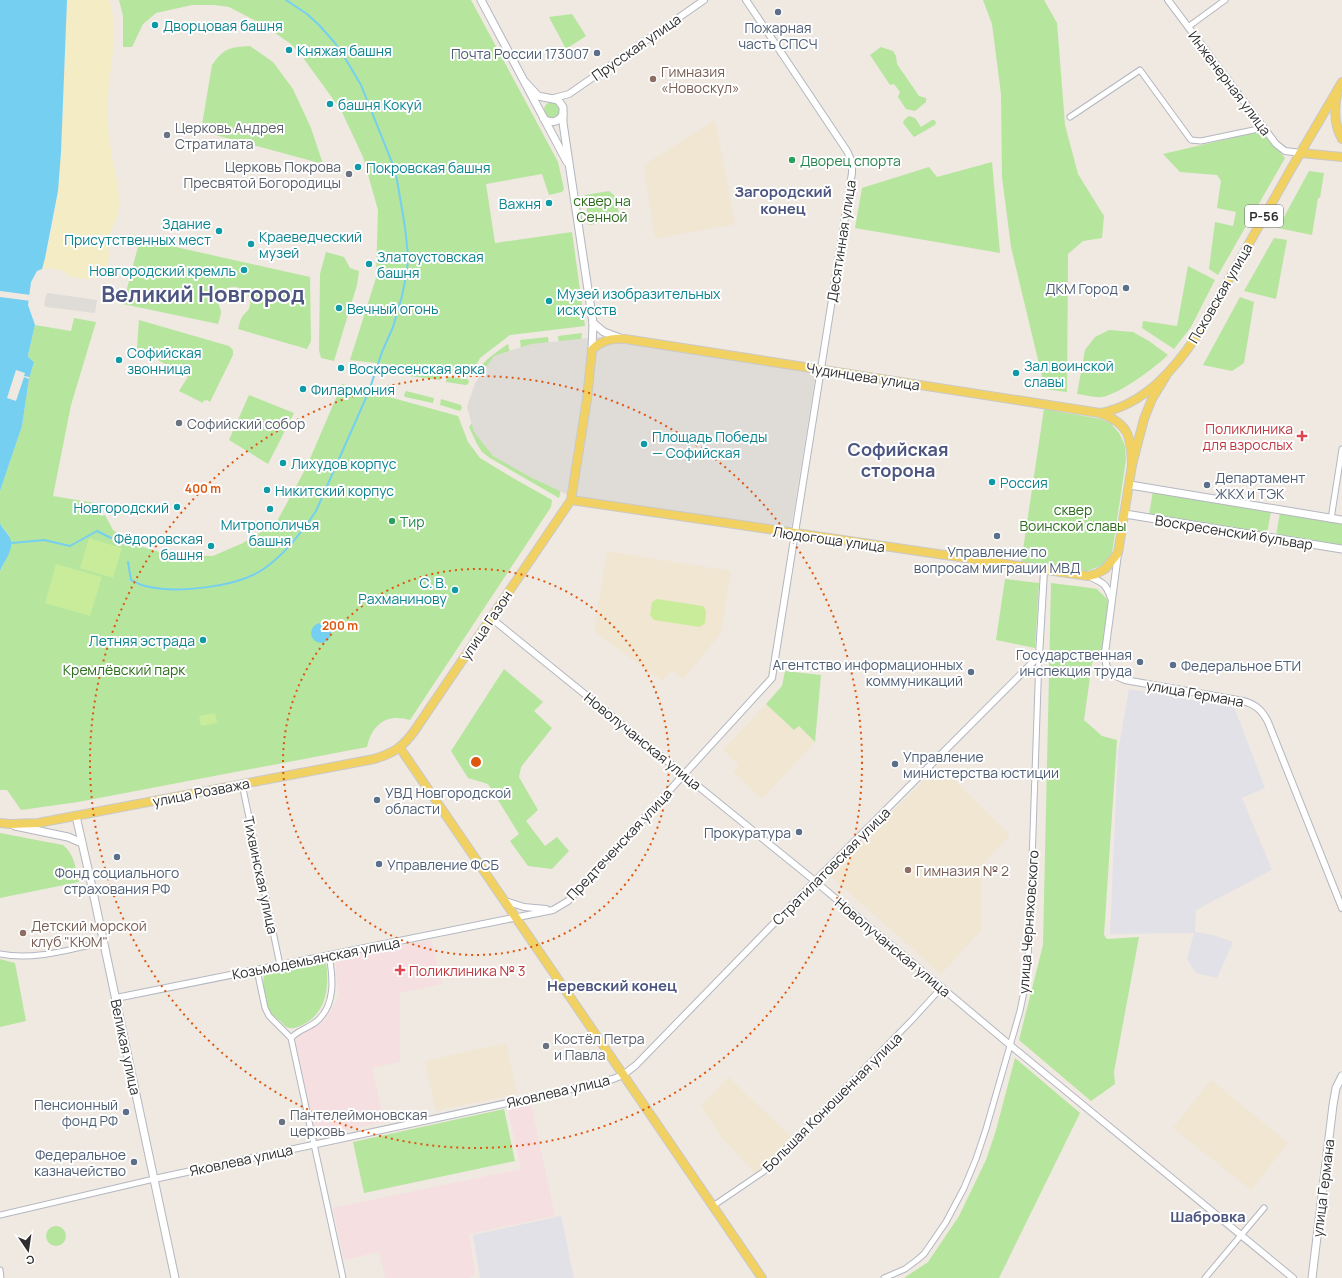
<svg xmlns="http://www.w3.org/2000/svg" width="1342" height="1278" font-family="Manrope,sans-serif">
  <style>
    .industrial { fill: #e3e1e8 }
    .education { fill: #f0e6d1 }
    .medical { fill: #f5dfe0 }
    .green { fill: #b6e59e }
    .sand { fill: #f3ecc5 }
    .pitch { fill: #c9ec9a }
    .plaza { fill: #dfdcd8 }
    .water { fill: #75cff0 }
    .pier { fill: #efe9e1 }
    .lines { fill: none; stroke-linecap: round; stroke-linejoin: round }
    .stream { stroke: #75cff0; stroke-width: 2 }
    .minor-casing { stroke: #b4b7c1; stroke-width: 7 }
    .tertiary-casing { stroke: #b4b7c1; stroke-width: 8 }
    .secondary-casing { stroke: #b4b7c1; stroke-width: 9 }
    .primary-casing { stroke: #c9c9c9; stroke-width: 10 }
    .minor { stroke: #fff; stroke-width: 5 }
    .tertiary { stroke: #fff; stroke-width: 6 }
    .secondary { stroke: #fff; stroke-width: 7 }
    .primary { stroke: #f2d163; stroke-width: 8 }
    .ring { fill: none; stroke: #df570e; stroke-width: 2; stroke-dasharray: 2 4 }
    .service-dot { fill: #5c6f8a; stroke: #fff; stroke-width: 1.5 }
    .culture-dot { fill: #0f9aa8; stroke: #fff; stroke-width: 1.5 }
    .education-dot { fill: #8d6e63; stroke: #fff; stroke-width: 1.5 }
    .worship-dot { fill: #6b7280; stroke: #fff; stroke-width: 1.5 }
    .leisure-dot { fill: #2e9e5b; stroke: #fff; stroke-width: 1.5 }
    .health-dot { fill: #e0444e; stroke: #fff; stroke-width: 1.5 }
    .labels { text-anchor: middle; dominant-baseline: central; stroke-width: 4; stroke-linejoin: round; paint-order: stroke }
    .shield { fill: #fff; stroke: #6d6d6d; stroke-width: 1 }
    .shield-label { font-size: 13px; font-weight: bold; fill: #2e2e2e }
    .culture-label { font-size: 14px; fill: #0d838f; stroke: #fff; text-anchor: start }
    .service-label { font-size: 14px; fill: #4e5e75; stroke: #fff; text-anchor: end }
    .street-label { font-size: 14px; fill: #2e2e2e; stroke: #fff }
    .education-label { font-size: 14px; fill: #785e54; stroke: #fff; text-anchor: start }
    .worship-label { font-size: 14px; fill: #5b616d; stroke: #fff; text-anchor: start }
    .leisure-label { font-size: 14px; fill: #27864d; stroke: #fff; text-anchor: start }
    .park-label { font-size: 14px; fill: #2c6e1b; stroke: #fff }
    .health-label { font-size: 14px; fill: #be3a42; stroke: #fff; text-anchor: end }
    .neighbourhood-label { font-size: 15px; font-weight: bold; fill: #4d5680; stroke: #fff }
    .district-label { font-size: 18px; font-weight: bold; fill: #4d5680; stroke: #fff }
    .town-label { font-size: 22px; font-weight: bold; fill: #4d5680; stroke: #fff }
    .centre { fill: #df570e; stroke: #fff; stroke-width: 2 }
    .ring-label { font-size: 12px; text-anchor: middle; font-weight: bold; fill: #df570e; stroke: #fff; stroke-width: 4; stroke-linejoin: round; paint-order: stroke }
  </style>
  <rect width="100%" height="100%" fill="#efe9e1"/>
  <g class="industrial">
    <polygon points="1129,689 1234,707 1265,788 1242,798 1272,870 1196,910 1195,932 1213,935 1233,942 1217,978 1196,973 1187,959 1194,933 1110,934 1118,752"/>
    <polygon points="561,1216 574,1278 480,1278 473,1235"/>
  </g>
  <g class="education">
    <polygon points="715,120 735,224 655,239 644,165"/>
    <polygon points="607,551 731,571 721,633 683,679 672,670 662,681 594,631"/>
    <polygon points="766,704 794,730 798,726 815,742 762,799 733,772 739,765 723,750"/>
    <polygon points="939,765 1010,835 982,865 982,929 941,974 829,875"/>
    <polygon points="506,1043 517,1094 436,1111 425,1061"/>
    <polygon points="729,1077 792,1138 756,1174 721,1137 701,1105"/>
    <polygon points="1211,1080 1288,1143 1251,1190 1173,1128"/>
  </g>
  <g class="medical">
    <polygon points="431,940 442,984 400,993 400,1062 372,1068 384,1122 316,1136 294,1039 326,1019 339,996 335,959"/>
    <polygon points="531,1104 555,1216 469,1234 475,1273 470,1278 385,1278 379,1252 344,1260 333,1208 521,1169 508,1109"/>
  </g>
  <g class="green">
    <polygon points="119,0 471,0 550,147 558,162 564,189 562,192 549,195 542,174 486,184 495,243 572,232 585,326 510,335 480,358 472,374 350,360 376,278 378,210 363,157 341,110 301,55 291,44 262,24 229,7 214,5 192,5 156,13 143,24 132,47 123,47 123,16"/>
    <polygon points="983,0 1044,0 1057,23 1065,125 1078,174 1104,216 1102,238 1083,241 1068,254 1067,392 1045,389 1011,247 1002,177 1001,94 992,24"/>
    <polygon points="572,14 586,36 566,49 549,17"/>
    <path d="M250,46L273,62L293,89L311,128L323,164L201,131L212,65C224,48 230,47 250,46Z"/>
    <polygon points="881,47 893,51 896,56 897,64 919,96 926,98 926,102 915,111 906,109 898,97 900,92 894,84 890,85 870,55"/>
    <circle cx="552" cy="110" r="8"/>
    <polygon points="909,116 915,118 921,127 932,120 934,120 936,122 935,125 914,137 903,123 904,120"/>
    <polygon points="1262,131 1285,158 1218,275 1209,269 1215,222 1233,226 1236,212 1217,208 1221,181 1217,175 1180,172 1163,154"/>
    <polygon points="992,162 1000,253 855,228 862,188 929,167 937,177"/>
    <polygon points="1309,171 1324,173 1320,198 1318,198 1312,235 1278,228"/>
    <polygon points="609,191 616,197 619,214 613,221 589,225 585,195"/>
    <polygon points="1274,238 1287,240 1276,299 1244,291"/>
    <path d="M140,239L310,277L311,341L307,349L238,329C239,326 240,320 242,317C245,312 251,310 250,302C249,285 225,281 219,297C217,303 220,306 221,312C221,315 219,320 218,324L123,304Z"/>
    <polygon points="326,252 344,257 350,268 359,271 357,285 334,361 321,358 319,350 320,274"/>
    <polygon points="1188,266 1215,280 1191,327 1174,349 1142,328 1143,321 1177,326"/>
    <polygon points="1240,297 1254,302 1244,363 1232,371 1203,365"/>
    <path d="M74,318L96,322L71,405L53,496L95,503L101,516L105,515L113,530L128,540L143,547L160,552L179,555L213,556L243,543L276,523L306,468L342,384L458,416L468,442L480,458L513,478L552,500L551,507L410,720C387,713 372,724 367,747L78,802L21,810L7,790H0V571C6,560 13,549 9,536C8,532 2,528 0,523V491L22,426L29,379L34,362L29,358L28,355L35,325L71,331Z"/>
    <polygon points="139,320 229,346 233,350 233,355 210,402 207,400 203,401 203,403 179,391 188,377 137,348"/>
    <path d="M1109,330L1133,332L1149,341L1168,355C1154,368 1120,394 1102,397C1095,398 1085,395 1077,394L1085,350L1095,337Z"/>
    <polygon points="582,333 581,342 559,344 558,336"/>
    <polygon points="548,337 549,346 521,349 520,340"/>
    <path d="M508,344L510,353L482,377L477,371C486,359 496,352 508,344Z"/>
    <polygon points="409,373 440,376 440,380 409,376"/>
    <polygon points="447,377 467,379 469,381 468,384 466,385 446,382"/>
    <polygon points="406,391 434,398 433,403 405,397 404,395"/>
    <polygon points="249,395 294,413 268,464 229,440"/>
    <polygon points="441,399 461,405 462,408 460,411 440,405"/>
    <polygon points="1044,409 1101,419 1111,424 1119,433 1122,439 1125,446 1126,460 1112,553 1109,560 1103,565 1085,572 1021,563"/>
    <polygon points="474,420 561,489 559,498 490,458 482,452 477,444 469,427"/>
    <polygon points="1153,491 1271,511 1267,534 1149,515"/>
    <polygon points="1280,512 1342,523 1342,546 1276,536"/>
    <polygon points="1005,579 1039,583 1035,648 996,640"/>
    <polygon points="1051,583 1091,588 1097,589 1107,599 1109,606 1102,652 1092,663 1084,720 1102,736 1117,740 1104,935 1107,939 1139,937 1114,1072 1115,1084 1091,1101 1019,1040 1043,945"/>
    <polygon points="504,669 543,702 534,711 552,728 521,767 519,777 538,810 526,821 545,846 557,837 569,851 552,869 528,866 510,841 519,834 488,784 468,778 451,751"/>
    <polygon points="785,671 821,675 815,742 799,726 794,730 766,704 782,686"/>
    <path d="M0,833L63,845C75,855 75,867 79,882L0,898Z"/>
    <polygon points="0,959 15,963 26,1021 0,1027"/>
    <path d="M326,962C329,985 328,1011 304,1024C300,1026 295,1029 290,1028C286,1028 283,1024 280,1021C277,1019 274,1016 271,1013C265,1003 262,985 264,974Z"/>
    <polygon points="1015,1058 1080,1113 999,1278 904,1278 928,1262 959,1216 986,1160 996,1130"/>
    <polygon points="504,1109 515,1161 364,1193 353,1142"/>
    <circle cx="56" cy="1236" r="10"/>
  </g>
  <path class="sand" d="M67,0H109C119,30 112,54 109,84C107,103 107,125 110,145C113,167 122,191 118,214C116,222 111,229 109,237C107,249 112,261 104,272C95,283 79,278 67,276L65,271L49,268L42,269C58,216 61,161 63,106C64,71 66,35 67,0Z"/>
  <g class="pitch">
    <polygon points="89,538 122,548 113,578 80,568"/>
    <polygon points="56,564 102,577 90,616 45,603"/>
    <polygon points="657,599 703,606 706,611 705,623 700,627 654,620 650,615 652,602"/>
    <polygon points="215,713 217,723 201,726 199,716"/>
  </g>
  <g class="plaza">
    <polygon points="48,293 97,300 95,313 46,307 44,305 46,295"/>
    <polygon points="598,337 816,373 791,529 575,498 532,478 493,456 474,432 467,407 475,383 494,356 531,344"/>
  </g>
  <g class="water">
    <polygon points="0,0 67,0 61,152 58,191 45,258 42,269 37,271 31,282 28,305 35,325 28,355 29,358 34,362 29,379 22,426 0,491"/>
    <path d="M0,523C2,528 6,531 9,536C16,547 5,560 0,571Z"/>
    <circle cx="321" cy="633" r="10"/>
  </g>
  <g class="pier">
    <polygon points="0,291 31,295 31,301 0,297"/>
    <polygon points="16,370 25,373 24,376 29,377 29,379 24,377 16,401 7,398"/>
  </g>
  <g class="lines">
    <g class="stream">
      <polyline points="12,543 44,540 70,546 97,531 111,538"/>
      <path d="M128,562L131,580C136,582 140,585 145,586C176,594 239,587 265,568C285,554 302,532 316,511L369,391L382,352L393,327L402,296L407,271L408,255L405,227L397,180L393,165L361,85L348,63L335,43L319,25L307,14L286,0"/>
    </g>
    <defs>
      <g id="minor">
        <polyline points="1188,27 1225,0"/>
        <polyline points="1070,117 1140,70 1191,140 1201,141 1263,128"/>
        <polyline points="1331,519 1342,449"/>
        <polyline points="242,784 280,965"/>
        <path d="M0,954C35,961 70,949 104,942"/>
        <polyline points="257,970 265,1008 269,1016 291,1038 343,1278"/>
        <path d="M291,1038C298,1030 309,1028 317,1021C336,1005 333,977 329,955"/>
        <polyline points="713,1206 763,1172 912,1020 942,987"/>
        <polyline points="0,1215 154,1179"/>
        <polyline points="0,1270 1,1278"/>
        <polyline points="884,1278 905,1269 917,1260 924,1254 946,1222 964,1188 976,1159 986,1129 1020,1011 1027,977 1030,920 1039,656"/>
        <polyline points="1205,1278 1264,1208"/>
      </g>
      <g id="tertiary">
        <polyline points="1168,0 1276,144 1285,151 1301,153"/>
        <polyline points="554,98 569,94 704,0"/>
        <path d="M1118,554L1105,653C1105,670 1109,674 1125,680L1243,701C1255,704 1262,710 1268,722L1342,908"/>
        <path d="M1088,576C1102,582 1106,583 1111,598"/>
        <polyline points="491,618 810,877 1010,1045 1293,1278"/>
        <polyline points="505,901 524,907 546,909"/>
        <polyline points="116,998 553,910 568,901 594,873 772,678 852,173 852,162 847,151 746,0"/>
        <polyline points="154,1179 554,1093 613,1079 623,1075 636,1065 819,877 1039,656 1044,571"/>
      </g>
      <g id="secondary">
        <polyline points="481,0 567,162"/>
        <polyline points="525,82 538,96 558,100 563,107 563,123 593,323 592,350"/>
        <path d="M544,119C551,124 559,122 563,114"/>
        <polyline points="593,323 604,332 620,338"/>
        <polyline points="1130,485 1342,520"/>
        <polyline points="1125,514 1342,549"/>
        <polyline points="76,816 90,878 175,1278"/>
        <polyline points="15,826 68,837 82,843"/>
        <polyline points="1312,1278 1333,1105 1336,1088 1342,1076"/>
      </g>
      <g id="primary">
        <path d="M1337,95C1334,110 1334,125 1342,139"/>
        <polyline points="1301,153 1342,157"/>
        <path d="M1100,413C1144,405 1175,369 1198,334L1291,169L1342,82"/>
        <polyline points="571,500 1088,576 1096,574 1105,569 1118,553 1132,465 1144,419 1152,399 1166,376"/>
        <polyline points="400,748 762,1278"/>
        <path d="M0,823L10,824L38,823L374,759C394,753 403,747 415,730L571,500L587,399L592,350C601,340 612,338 625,339L1100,413C1129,424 1131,436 1132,465"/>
      </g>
    </defs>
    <use href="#minor" class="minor-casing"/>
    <use href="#tertiary" class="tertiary-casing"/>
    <use href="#secondary" class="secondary-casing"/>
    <use href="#primary" class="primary-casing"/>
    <use href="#minor" class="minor"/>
    <use href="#tertiary" class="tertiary"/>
    <use href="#secondary" class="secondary"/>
    <use href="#primary" class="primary"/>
  </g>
  <g class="ring">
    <circle cx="476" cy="762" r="193"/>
    <circle cx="476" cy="762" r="386"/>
  </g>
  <g class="service-dot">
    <circle cx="778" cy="12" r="4"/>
    <circle cx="597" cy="53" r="4"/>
    <circle cx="1126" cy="288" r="4"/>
    <circle cx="1207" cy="485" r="4"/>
    <circle cx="997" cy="536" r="4"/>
    <circle cx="1140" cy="662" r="4"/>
    <circle cx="1173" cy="665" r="4"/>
    <circle cx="971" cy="672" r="4"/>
    <circle cx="895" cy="764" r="4"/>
    <circle cx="377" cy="800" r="4"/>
    <circle cx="799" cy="832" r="4"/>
    <circle cx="117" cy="857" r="4"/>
    <circle cx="379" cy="864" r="4"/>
    <circle cx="126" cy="1112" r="4"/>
    <circle cx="134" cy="1162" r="4"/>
  </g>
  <g class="culture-dot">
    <circle cx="155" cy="25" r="4"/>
    <circle cx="289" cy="50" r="4"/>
    <circle cx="330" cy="104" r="4"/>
    <circle cx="358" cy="167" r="4"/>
    <circle cx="549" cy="203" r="4"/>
    <circle cx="219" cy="231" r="4"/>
    <circle cx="251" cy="244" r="4"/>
    <circle cx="369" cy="264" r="4"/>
    <circle cx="244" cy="270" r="4"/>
    <circle cx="549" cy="301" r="4"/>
    <circle cx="339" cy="308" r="4"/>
    <circle cx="119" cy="360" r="4"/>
    <circle cx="341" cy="368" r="4"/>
    <circle cx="1016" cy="373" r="4"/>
    <circle cx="303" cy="389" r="4"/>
    <circle cx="644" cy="444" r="4"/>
    <circle cx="283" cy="463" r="4"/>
    <circle cx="992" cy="482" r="4"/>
    <circle cx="267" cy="490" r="4"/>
    <circle cx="177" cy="507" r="4"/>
    <circle cx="270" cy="509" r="4"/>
    <circle cx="211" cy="546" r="4"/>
    <circle cx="455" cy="590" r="4"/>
    <circle cx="203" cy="640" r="4"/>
  </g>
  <g class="education-dot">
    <circle cx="653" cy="79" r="4"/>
    <circle cx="908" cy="870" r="4"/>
    <circle cx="23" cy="933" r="4"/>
  </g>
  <g class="worship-dot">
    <circle cx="167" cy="135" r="4"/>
    <circle cx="349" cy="174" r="4"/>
    <circle cx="179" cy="423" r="4"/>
    <circle cx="546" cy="1046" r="4"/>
    <circle cx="282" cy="1122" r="4"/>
  </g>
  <g class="leisure-dot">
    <circle cx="792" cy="160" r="4"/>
    <circle cx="392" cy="521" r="4"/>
  </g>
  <g class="health-dot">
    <path d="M1300 430h4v4h4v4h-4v4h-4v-4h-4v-4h4z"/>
    <path d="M398 964h4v4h4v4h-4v4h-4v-4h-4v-4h4z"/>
  </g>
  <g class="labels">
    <rect class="shield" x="1245" y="205" width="38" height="22" rx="3"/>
    <g class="shield-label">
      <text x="1264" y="216">Р-56</text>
    </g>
    <g class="culture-label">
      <text x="163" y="25">Дворцовая башня</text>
      <text x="297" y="50">Княжая башня</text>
      <text x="338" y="104">башня Кокуй</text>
      <text x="366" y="167">Покровская башня</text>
      <text x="541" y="203" text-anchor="end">Важня</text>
      <text x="211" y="223" text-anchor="end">Здание<tspan x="211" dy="16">Присутственных мест</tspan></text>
      <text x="259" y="236">Краеведческий<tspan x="259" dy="16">музей</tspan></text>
      <text x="377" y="256">Златоустовская<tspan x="377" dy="16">башня</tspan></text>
      <text x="236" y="270" text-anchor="end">Новгородский кремль</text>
      <text x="557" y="293">Музей изобразительных<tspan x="557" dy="16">искусств</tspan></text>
      <text x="347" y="308">Вечный огонь</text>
      <text x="127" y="352">Софийская<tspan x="127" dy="16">звонница</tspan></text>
      <text x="1024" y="365">Зал воинской<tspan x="1024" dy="16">славы</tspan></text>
      <text x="349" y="368">Воскресенская арка</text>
      <text x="311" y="389">Филармония</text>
      <text x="652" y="436">Площадь Победы<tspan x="652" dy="16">— Софийская</tspan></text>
      <text x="291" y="463">Лихудов корпус</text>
      <text x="1000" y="482">Россия</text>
      <text x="275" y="490">Никитский корпус</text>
      <text x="169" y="507" text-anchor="end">Новгородский</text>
      <text x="270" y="524" text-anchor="middle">Митрополичья<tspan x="270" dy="16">башня</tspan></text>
      <text x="203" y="538" text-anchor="end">Фёдоровская<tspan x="203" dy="16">башня</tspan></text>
      <text x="447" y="582" text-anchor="end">С. В.<tspan x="447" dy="16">Рахманинову</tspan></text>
      <text x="195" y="640" text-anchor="end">Летняя эстрада</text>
    </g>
    <g class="service-label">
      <text x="778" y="27" text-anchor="middle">Пожарная<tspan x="778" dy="16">часть СПСЧ</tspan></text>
      <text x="589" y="53">Почта России 173007</text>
      <text x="1118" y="288">ДКМ Город</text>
      <text x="1215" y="477" text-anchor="start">Департамент<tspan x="1215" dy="16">ЖКХ и ТЭК</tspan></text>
      <text x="997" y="551" text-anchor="middle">Управление по<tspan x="997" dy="16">вопросам миграции МВД</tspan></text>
      <text x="1132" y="654">Государственная<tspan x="1132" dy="16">инспекция труда</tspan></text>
      <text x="963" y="664">Агентство информационных<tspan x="963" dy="16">коммуникаций</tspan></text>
      <text x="1181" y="665" text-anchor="start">Федеральное БТИ</text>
      <text x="903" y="756" text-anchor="start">Управление<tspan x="903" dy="16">министерства юстиции</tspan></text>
      <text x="385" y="792" text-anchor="start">УВД Новгородской<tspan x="385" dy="16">области</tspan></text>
      <text x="791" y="832">Прокуратура</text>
      <text x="387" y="864" text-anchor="start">Управление ФСБ</text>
      <text x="117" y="872" text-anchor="middle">Фонд социального<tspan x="117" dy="16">страхования РФ</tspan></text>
      <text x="118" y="1104">Пенсионный<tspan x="118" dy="16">фонд РФ</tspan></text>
      <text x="126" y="1154">Федеральное<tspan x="126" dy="16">казначейство</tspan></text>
    </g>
    <g class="street-label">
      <text transform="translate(636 47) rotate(-35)">Прусская улица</text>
      <text transform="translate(1230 83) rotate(53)">Инженерная улица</text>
      <text transform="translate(841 241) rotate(-81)">Десятинная улица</text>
      <text transform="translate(1220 293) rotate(-60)">Псковская улица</text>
      <text transform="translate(863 376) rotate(9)">Чудинцева улица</text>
      <text transform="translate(1234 532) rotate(9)">Воскресенский бульвар</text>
      <text transform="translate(829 539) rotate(8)">Людогоща улица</text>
      <text transform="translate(486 625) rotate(-56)">улица Газон</text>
      <text transform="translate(1195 693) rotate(10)">улица Германа</text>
      <text transform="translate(643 741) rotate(39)">Новолучанская улица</text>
      <text transform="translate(201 792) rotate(-11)">улица Розважа</text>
      <text transform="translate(619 844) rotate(-47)">Предтеченская улица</text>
      <text transform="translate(831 866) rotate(-45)">Стратилатовская улица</text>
      <text transform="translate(261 875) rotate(78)">Тихвинская улица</text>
      <text transform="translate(1028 922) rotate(-86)">улица Черняховского</text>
      <text transform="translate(893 947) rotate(40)">Новолучанская улица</text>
      <text transform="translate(316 958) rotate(-11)">Козьмодемьянская улица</text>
      <text transform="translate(126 1047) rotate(78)">Великая улица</text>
      <text transform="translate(558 1091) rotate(-13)">Яковлева улица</text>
      <text transform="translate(832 1102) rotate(-45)">Большая Конюшенная улица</text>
      <text transform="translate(241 1160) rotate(-12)">Яковлева улица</text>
      <text transform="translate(1323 1188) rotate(-83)">улица Германа</text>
    </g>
    <g class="education-label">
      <text x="661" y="71">Гимназия<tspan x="661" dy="16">«Новоскул»</tspan></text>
      <text x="916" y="870">Гимназия № 2</text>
      <text x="31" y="925">Детский морской<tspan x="31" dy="16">клуб "КЮМ"</tspan></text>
    </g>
    <g class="worship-label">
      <text x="175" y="127">Церковь Андрея<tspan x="175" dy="16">Стратилата</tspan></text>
      <text x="341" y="166" text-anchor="end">Церковь Покрова<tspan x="341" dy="16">Пресвятой Богородицы</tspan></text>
      <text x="187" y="423">Софийский собор</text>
      <text x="554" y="1038">Костёл Петра<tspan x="554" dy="16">и Павла</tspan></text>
      <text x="290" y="1114">Пантелеймоновская<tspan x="290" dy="16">церковь</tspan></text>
    </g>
    <g class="leisure-label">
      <text x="800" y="160">Дворец спорта</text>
      <text x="400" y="521">Тир</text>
    </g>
    <g class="park-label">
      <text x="602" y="200">сквер на<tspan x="602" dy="16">Сенной</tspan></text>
      <text x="1073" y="509">сквер<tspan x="1073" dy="16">Воинской славы</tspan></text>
      <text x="124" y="669">Кремлёвский парк</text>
    </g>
    <g class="health-label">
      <text x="1293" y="428">Поликлиника<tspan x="1293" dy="16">для взрослых</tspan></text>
      <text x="409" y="970" text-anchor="start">Поликлиника № 3</text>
    </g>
    <g class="neighbourhood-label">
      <text x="783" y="191">Загородский<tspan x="783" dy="17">конец</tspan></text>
      <text x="612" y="985">Неревский конец</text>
      <text x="1208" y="1216">Шабровка</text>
    </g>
    <g class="district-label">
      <text x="898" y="449">Софийская<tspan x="898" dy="21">сторона</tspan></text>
    </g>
    <g class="town-label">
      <text x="203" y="294">Великий Новгород</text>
    </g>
  </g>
  <circle cx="476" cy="762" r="6" class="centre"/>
  <g class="ring-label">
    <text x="203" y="493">400 m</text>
    <text x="340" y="630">200 m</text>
  </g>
  <g transform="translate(28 1250) rotate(167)" stroke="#ffffff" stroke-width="3" paint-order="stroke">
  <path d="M0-3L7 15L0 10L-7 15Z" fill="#2e2e2e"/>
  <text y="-6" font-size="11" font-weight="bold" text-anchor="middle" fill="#2e2e2e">С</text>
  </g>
</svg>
